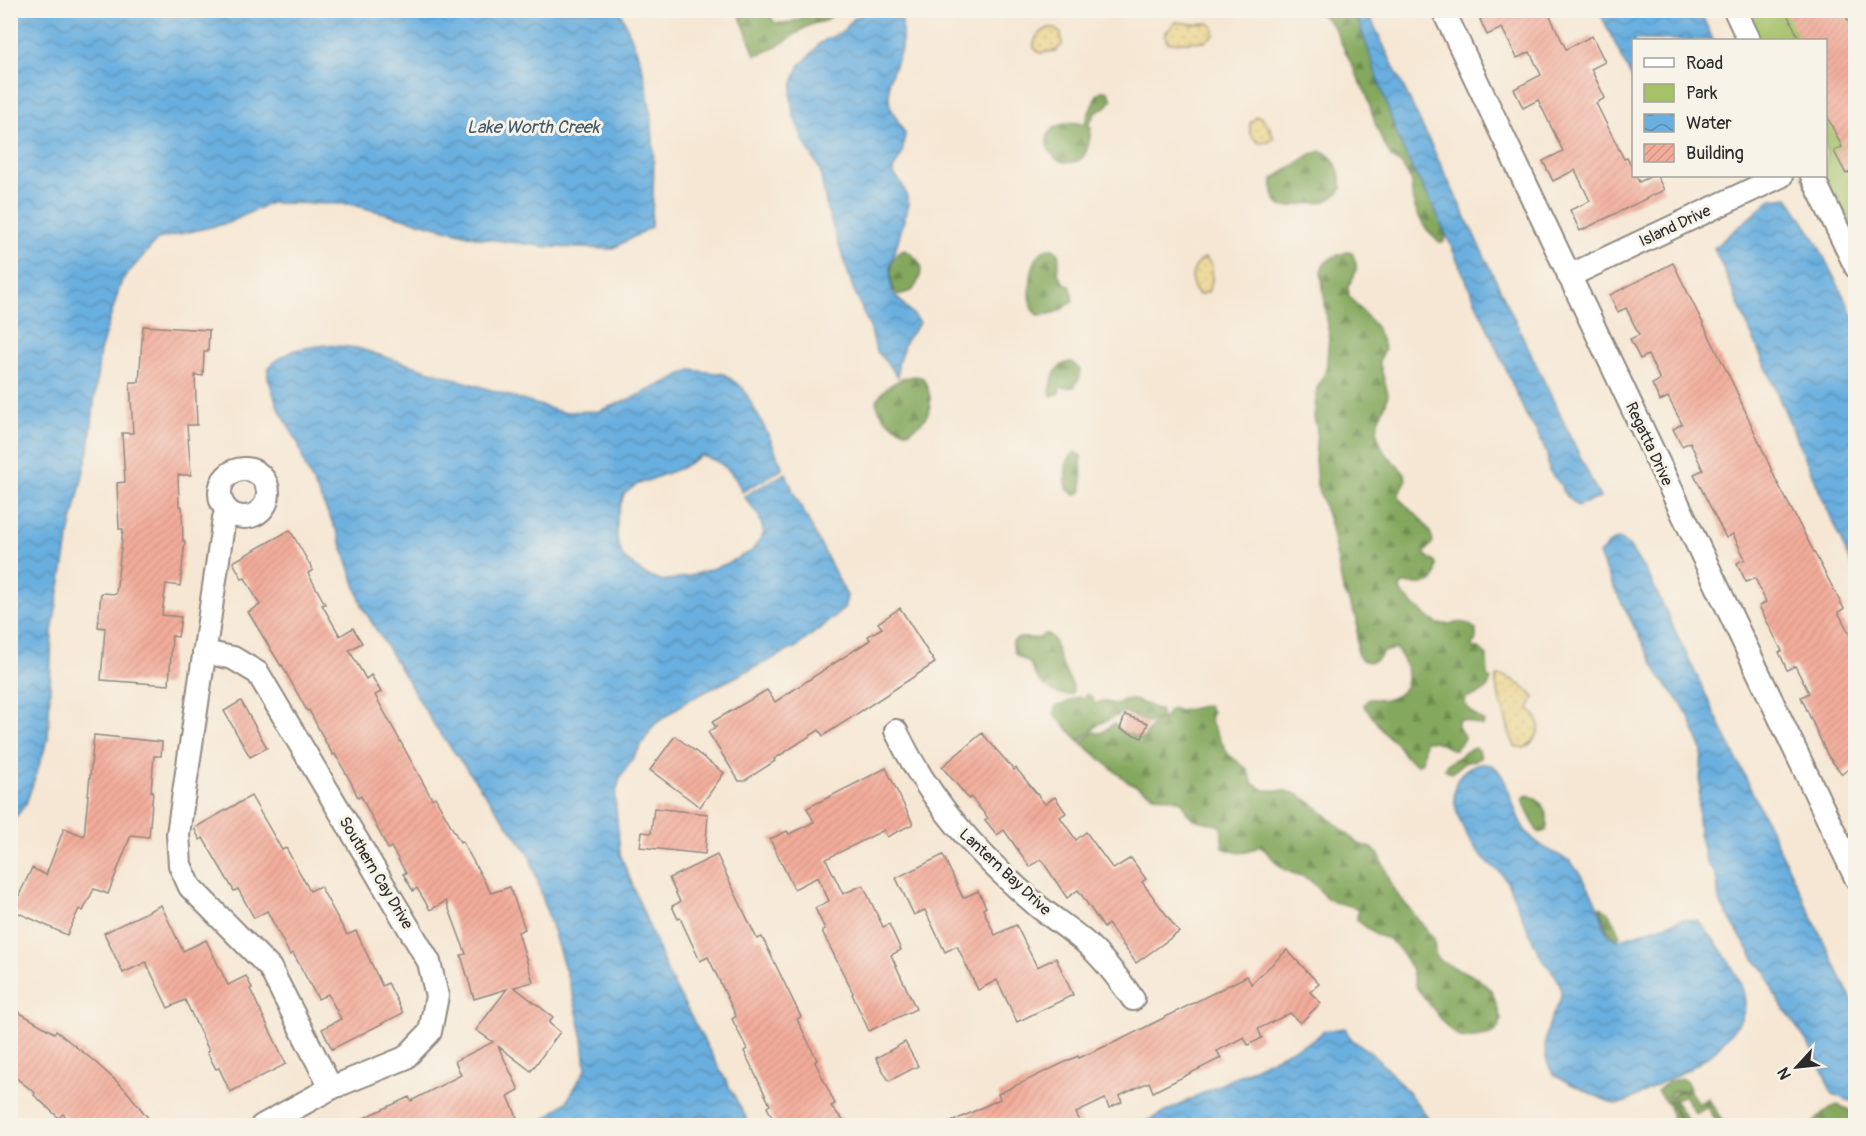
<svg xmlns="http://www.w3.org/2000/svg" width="1866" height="1136" font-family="Pangolin,sans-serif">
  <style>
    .green { fill: #a5c269; stroke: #68764a; stroke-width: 1.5 }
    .forest { fill: url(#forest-firs); stroke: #586a44; stroke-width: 1.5 }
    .sand { fill: url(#sand-dots); stroke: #8c8264; stroke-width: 1.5 }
    .water { fill: url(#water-waves); stroke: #4a6d85; stroke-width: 1.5 }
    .building { fill: url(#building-hatch) }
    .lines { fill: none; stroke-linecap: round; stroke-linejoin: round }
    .minor-casing { stroke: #908980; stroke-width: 26 }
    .minor { stroke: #fff; stroke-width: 22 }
    .labels { text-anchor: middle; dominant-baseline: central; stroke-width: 6; stroke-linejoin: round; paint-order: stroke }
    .street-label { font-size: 16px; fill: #2b2b2b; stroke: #f7f3e8 }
    .water-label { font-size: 18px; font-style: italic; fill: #41596a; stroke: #f7f3e8 }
  </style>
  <defs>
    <pattern id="forest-firs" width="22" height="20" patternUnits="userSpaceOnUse" patternTransform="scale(1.5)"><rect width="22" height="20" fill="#84a85d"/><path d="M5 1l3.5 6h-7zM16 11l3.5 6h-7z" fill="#6c894d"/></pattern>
    <pattern id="sand-dots" width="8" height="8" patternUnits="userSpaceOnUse" patternTransform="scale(1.5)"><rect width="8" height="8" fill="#eeda9e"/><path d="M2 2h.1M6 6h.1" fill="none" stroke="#cb8" stroke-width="1.8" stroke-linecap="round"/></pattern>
    <pattern id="water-waves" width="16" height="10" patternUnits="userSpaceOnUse" patternTransform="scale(1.5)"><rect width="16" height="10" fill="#69afdf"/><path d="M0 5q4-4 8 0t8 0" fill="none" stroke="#578fb5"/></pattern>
    <pattern id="building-hatch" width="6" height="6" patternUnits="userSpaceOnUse" patternTransform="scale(1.5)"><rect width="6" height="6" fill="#f3ac9a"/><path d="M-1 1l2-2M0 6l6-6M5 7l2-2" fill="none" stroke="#d09485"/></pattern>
  </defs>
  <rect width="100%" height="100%" fill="#f7f3e8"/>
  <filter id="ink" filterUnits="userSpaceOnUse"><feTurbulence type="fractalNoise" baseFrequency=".0167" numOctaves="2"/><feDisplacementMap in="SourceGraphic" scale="12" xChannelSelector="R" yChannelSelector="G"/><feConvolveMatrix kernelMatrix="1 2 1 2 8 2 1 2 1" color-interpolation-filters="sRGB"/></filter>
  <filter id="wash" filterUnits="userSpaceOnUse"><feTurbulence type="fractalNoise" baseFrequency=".008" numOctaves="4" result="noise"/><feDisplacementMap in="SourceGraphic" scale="24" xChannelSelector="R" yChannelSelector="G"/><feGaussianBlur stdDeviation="1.35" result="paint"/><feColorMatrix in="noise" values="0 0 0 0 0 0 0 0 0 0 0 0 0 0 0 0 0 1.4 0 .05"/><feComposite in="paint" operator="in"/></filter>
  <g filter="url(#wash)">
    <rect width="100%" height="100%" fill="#f6e7d4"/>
    <polygon class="green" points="1747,11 1855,11 1855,262 1802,176 1826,176 1826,40 1750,40"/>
    <g class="forest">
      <path d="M738,11H767L775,23H788L818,11H834C832,13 831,17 829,19C824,22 815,23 810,25C793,34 774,52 755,55Z"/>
      <path d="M1306,11H1354L1447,228L1444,242H1439C1422,228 1409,204 1412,182L1402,165L1391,157L1386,148L1375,123L1367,96L1334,28C1326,17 1319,12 1306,11Z"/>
      <path d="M1101,91H1108L1112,100L1106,107L1095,113L1088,125L1091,127C1089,150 1085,170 1057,160C1054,156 1050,152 1048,148C1042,126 1069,119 1084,124L1097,95Z"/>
      <path d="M1322,151C1337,158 1340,173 1342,188C1330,203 1321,203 1304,204C1298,204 1290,208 1284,207C1272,205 1272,187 1273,179L1311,154Z"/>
      <path d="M1045,249H1053L1058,252L1059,260L1057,271L1063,282L1071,287L1073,301C1062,311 1052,315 1038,315L1031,307C1029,290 1029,260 1045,249Z"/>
      <path d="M905,250C925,261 925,274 912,291L898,295C887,284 887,254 905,250Z"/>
      <path d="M1348,252L1352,253C1359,267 1357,273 1348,286L1349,296L1376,327L1385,350L1379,361L1388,394L1386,403L1378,421L1377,434L1383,450L1405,474L1406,481L1399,493L1400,499C1412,513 1430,523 1433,542L1424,554L1436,563C1439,594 1417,580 1401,585L1400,590C1403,596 1432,622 1439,624C1455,626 1462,616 1476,630V640L1472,645L1473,648L1479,649L1487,656V676L1491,680C1486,693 1479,695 1467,697L1464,702L1471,712L1484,722L1483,726L1464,720H1458V727L1465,738L1455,750C1444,747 1438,739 1425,741L1422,762L1417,765L1405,756L1397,744L1386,735L1364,706C1365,703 1365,701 1370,699C1375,698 1382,701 1389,699C1414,692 1410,665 1396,649L1383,652C1378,661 1372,664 1361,660L1357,653V619L1343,589L1331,527L1317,485L1315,461L1317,428L1314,418L1317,388L1326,371L1329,336L1321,271C1324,259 1336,255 1348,252Z"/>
      <path d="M1072,362L1080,370V377L1074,387L1060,388L1059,393L1052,396L1050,393C1051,378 1055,363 1072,362Z"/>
      <path d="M916,376L923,378C936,402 932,419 908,432C892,426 880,418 876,401C884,387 900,377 916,376Z"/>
      <path d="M1075,452L1081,456L1082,491L1075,495L1067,489C1065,475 1063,462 1075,452Z"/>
      <path d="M1044,634H1048L1054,640L1060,661L1073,687L1072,694C1057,699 1039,684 1033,671C1031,668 1032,665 1029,663C1019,654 1012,659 1013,641C1022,635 1030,639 1040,638Z"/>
      <path d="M1087,694L1092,697L1095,704L1103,701L1117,705C1127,692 1147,706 1160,710L1162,719L1154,720L1149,723L1125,712L1099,724L1080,742L1054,714L1056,706C1066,705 1070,699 1079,697L1082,699Z"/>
      <path d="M1208,705L1212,712L1210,721L1228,754L1247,769L1253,784L1265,790L1287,791L1299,795L1313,804L1359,844L1372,848L1380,856L1394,890L1434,939L1435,954L1440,961L1476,977L1492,991L1501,1019L1499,1027L1493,1034L1468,1038L1460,1037L1448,1028L1416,987L1411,968L1400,950L1389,939L1376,935L1357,920L1358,909C1349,903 1337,906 1328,899C1320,893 1317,884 1308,879C1299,874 1290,874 1282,868C1273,861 1269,851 1259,846C1245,855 1238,854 1223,848L1221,826L1194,819L1187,813L1182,801L1154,795L1127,781L1082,744L1093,732L1101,733L1113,724L1118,726V730L1143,739L1155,721L1163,720L1169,711L1173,708L1180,711Z"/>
      <polygon points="1475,748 1479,751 1481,758 1464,763 1452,773 1445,769 1446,765 1469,750"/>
      <path d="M1528,795C1544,801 1550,815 1546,831L1539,833L1536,829L1523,802L1524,797Z"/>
      <path d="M1600,907C1609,911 1618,926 1620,935L1617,938L1607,930Z"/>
      <polygon points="1681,1078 1687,1082 1690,1089 1672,1092 1668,1098 1670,1102 1671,1097 1678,1092 1690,1091 1698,1104 1708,1098 1725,1125 1718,1125 1707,1107 1696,1114 1684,1095 1675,1101 1689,1123 1694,1121 1696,1125 1685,1125 1670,1103 1682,1125 1674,1125 1669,1106 1657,1091 1668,1082"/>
      <polygon points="1837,1105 1848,1109 1855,1118 1855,1125 1811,1125 1824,1112"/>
    </g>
    <g class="sand">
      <polygon points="1176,22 1193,24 1208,23 1214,27 1214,35 1205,41 1169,43 1166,39 1166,32"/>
      <path d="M1049,28H1054L1061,34L1062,45L1055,51L1040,53L1034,48C1033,38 1040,32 1049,28Z"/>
      <path d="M1257,116C1265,118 1272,130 1273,138L1269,142L1259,143L1250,134V123Z"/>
      <path d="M1205,258L1212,265V281L1208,292L1200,295C1187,287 1191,264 1205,258Z"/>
      <path d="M1498,676C1509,675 1527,688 1534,698L1529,708C1531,712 1536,716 1538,721C1542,732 1533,743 1524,748L1515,746L1511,737L1496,685V678Z"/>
    </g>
    <g class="water">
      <path d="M11,10L620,11C628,30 638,51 643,71C656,122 655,176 651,227L612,249L550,247L480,238L349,204L270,203L228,223L158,239L122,280L100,351L89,449L69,535L52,632L48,739L26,804L11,823Z"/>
      <polygon points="868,11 898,11 902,14 902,40 900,53 889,80 889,99 890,106 905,134 902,154 893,170 893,173 903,185 909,204 890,267 891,284 894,294 920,322 905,342 898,364 898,377 876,350 871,330 853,288 827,209 820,170 804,142 793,114 791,95 793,83 800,64 804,62 820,43 843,31 853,19"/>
      <polygon points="1355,11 1367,11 1600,498 1577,506 1562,491 1561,485 1549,471 1547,454 1537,432 1526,415 1431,201 1413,170 1398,138"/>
      <polygon points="1599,11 1700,11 1713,40 1634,40 1633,80"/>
      <polygon points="1788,197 1815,239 1855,319 1855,573 1714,248 1771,199"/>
      <path d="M326,345L357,348L561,412L599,411L635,397L691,370L724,374L743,388L768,434L783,469L742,492C734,472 722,460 700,456L681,468L636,485L624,494L617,517V540L623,557L644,574L663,581L690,576L726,564L752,551L764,533L759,516L744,496L786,473L793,491L847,596L844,609L796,647L687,701L654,725L620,778L615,797L620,854L669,976L750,1125H535L542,1122L567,1101L586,1068L583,1039L573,995L529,854L435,726L363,608L338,534L305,466L299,445L277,405L268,377V368C288,349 300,348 326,345Z"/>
      <polygon points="1619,539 1629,546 1651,580 1855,1007 1855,1106 1853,1102 1832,1094 1819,1062 1808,1043 1780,1003 1774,993 1766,972 1755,960 1719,901 1717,881 1714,871 1707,864 1699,833 1698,817 1702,750 1688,714 1675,695 1661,679 1606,572 1599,554 1610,543"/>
      <path d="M1477,764C1483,764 1490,763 1495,767C1509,779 1513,814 1525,830C1537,846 1553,852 1570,861C1583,876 1593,894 1600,912C1603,918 1603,926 1606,931C1609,935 1614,938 1618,940L1683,919L1698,921C1715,940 1751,985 1744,1011C1741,1023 1734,1028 1727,1037C1708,1063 1680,1073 1653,1087C1640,1093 1630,1103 1616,1104C1612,1104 1559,1079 1555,1075C1541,1061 1544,1037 1551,1019C1555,1009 1562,1002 1561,990C1560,976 1547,967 1540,955C1530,937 1523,917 1514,898C1511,891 1508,883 1504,877C1499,869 1490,866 1484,859C1463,836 1433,780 1477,764Z"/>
      <path d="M1345,1028C1352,1046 1363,1044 1375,1057C1397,1078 1416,1101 1434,1125H1139L1284,1053L1312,1041L1324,1031Z"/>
    </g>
    <g id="blocks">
      <g class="building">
        <polygon points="1498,10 1547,10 1566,49 1592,36 1605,62 1591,69 1605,98 1596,103 1624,159 1627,158 1634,171 1634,176 1636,176 1639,182 1652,176 1657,176 1664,190 1580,231 1570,210 1590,201 1575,170 1553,181 1543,161 1563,151 1538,100 1523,108 1514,89 1541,75 1530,52 1517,58 1502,28 1487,35 1480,19"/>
        <polygon points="1785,10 1843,10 1856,36 1856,175 1853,171 1846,174 1834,151 1842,147 1826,114 1826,40 1800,40"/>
        <polygon points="1673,263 1735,388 1776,480 1844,609 1838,612 1856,646 1856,763 1842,774 1828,756 1801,697 1809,693 1795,666 1787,670 1779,652 1782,651 1759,606 1766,602 1755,578 1746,582 1737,563 1745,559 1733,534 1726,538 1694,474 1703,470 1690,442 1682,446 1673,429 1682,424 1668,397 1660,401 1652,384 1660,380 1648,355 1640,359 1630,339 1639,335 1626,308 1618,312 1610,295"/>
        <polygon points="143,326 209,330 208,352 204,352 203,376 195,375 197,425 187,425 191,475 178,475 179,506 182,506 183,541 185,541 180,586 166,584 162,615 181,617 178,637 172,636 169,685 101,680 105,628 98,627 101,593 116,594 123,529 119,529 117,483 125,482 122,433 133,433 130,382 139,382"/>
        <polygon points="290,530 313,570 308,573 325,604 322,605 340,636 353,628 362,643 349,650 366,679 371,675 381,692 375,695 432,799 435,797 460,842 462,841 491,893 510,887 525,929 518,932 533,982 514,987 553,1017 549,1023 560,1032 531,1071 498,1046 519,1090 508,1096 517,1117 500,1125 349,1125 409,1097 411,1101 461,1075 455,1061 493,1042 476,1030 507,989 474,999 461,955 466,954 446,901 430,910 417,888 413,891 403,874 406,873 391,847 388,849 361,796 358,798 353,786 335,754 333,755 326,743 309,710 307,711 282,665 281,666 248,612 260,605 245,578 242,579 233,562"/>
        <polygon points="900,608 935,663 823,736 819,730 774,759 775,761 744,781 739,781 708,732 716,727 712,722 767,690 775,702 870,640 868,636 882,628 878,623"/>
        <polygon points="241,701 267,748 250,757 224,711"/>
        <polygon points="1125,715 1148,723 1142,738 1120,729"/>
        <polygon points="982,733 1014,770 1016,768 1045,804 1055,797 1066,813 1060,817 1076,840 1086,832 1113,869 1131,858 1146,879 1142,882 1179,932 1136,963 1108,924 1104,928 1078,890 1067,898 1041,859 1030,867 1004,830 997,835 985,820 988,818 971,797 969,799 942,767"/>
        <polygon points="94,735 162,742 161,756 154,756 151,791 153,791 149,837 131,835 108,894 94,889 83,911 79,909 67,935 12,910 32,868 46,875 64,828 84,836"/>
        <polygon points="675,736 724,773 700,807 650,770"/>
        <polygon points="886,768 913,824 887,837 884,830 826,859 843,894 863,885 883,927 889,924 901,950 891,955 916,1009 869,1031 852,994 853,993 822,931 825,929 815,908 829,901 818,877 794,889 770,839 787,831 789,834 814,822 807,808"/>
        <polygon points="251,796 282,850 286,848 310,891 320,886 347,935 356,931 382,986 388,983 403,1013 332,1049 322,1029 341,1019 328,994 318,999 293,953 290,955 267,911 254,918 238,889 234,891 203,838 200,840 194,828"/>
        <polygon points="654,808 708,814 705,854 640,847 642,832 651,833"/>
        <polygon points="717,855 757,939 762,937 801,1017 797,1019 817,1060 815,1062 835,1104 831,1106 847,1125 776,1125 767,1107 770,1105 744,1051 747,1049 732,1019 736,1016 708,957 700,961 680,918 678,919 672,906 680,902 669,878"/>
        <polygon points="943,855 963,898 978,891 986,907 983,909 995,935 1016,925 1037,967 1056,958 1073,995 1017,1022 997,980 978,990 957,946 945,952 925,910 914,915 896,878"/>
        <polygon points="161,905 183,951 206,940 228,985 246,976 252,988 250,989 286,1064 230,1092 219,1068 216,1069 207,1052 209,1051 185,1000 168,1008 146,962 123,973 104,933"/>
        <polygon points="1287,950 1319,984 1310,992 1321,1003 1300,1023 1290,1013 1258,1029 1262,1038 1248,1045 1244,1037 1217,1051 1221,1058 1153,1092 1149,1082 1119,1096 1122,1102 1109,1108 1105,1099 1076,1113 1082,1125 945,1125 1000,1099 998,1094 1078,1056 1079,1058 1122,1039 1247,976 1251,984"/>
        <polygon points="10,1007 54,1033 56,1031 94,1061 125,1089 149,1119 142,1125 74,1125 63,1114 59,1118 34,1095 35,1093 10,1073"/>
        <polygon points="905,1042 918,1066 889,1081 876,1058"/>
      </g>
    </g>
  </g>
  <g filter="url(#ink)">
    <use href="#blocks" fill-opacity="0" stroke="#908980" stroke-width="1.5"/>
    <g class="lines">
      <defs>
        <g id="minor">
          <polyline points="1443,10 1856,878"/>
          <polyline points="1735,10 1749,40"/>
          <polyline points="1812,176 1856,267"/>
          <polyline points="1569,276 1781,176"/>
          <circle cx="244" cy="493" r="24"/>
          <polyline points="228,512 224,518 178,834 180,865 190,887 270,968 331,1088"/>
          <polyline points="204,652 233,658 258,673 429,962 437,996 430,1032 405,1058 331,1088 262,1126"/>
          <path d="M896,731C929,801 980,857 1039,907C1054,919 1071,930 1086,943C1104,959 1119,979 1133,999"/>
        </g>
      </defs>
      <use href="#minor" class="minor-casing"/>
      <use href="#minor" class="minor"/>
    </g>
  </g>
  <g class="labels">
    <g class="street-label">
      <text transform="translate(1675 226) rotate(-25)">Island Drive</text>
      <text transform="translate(1649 444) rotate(65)">Regatta Drive</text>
      <text transform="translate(1005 872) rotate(43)">Lantern Bay Drive</text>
      <text transform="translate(376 873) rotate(59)">Southern Cay Drive</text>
    </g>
    <g class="water-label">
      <text x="533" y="127">Lake Worth Creek</text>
    </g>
  </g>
  <rect width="1866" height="1136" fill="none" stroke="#f7f3e8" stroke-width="36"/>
  <rect x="1632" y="39" width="195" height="138" fill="#f7f3e8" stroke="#a5a39c" stroke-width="1.5"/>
  <rect x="1644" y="58" width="30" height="9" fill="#ffffff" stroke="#a5a39c" stroke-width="1.5"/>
  <text x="1686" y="69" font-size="18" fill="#2b2b2b">Road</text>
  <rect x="1644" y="84" width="30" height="18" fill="#a5c269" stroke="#a5a39c" stroke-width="1.5"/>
  <text x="1686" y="99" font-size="18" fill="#2b2b2b">Park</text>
  <rect x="1644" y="114" width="30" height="18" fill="url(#water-waves)" stroke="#a5a39c" stroke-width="1.5"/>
  <text x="1686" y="129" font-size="18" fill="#2b2b2b">Water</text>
  <rect x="1644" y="144" width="30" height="18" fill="url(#building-hatch)" stroke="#a5a39c" stroke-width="1.5"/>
  <text x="1686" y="159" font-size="18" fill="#2b2b2b">Building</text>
  <g transform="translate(1797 1067) rotate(243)" stroke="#f7f3e8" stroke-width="4.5" paint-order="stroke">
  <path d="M0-4.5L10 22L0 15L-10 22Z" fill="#2b2b2b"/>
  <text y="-9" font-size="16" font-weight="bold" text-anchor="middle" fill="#2b2b2b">N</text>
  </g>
</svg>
